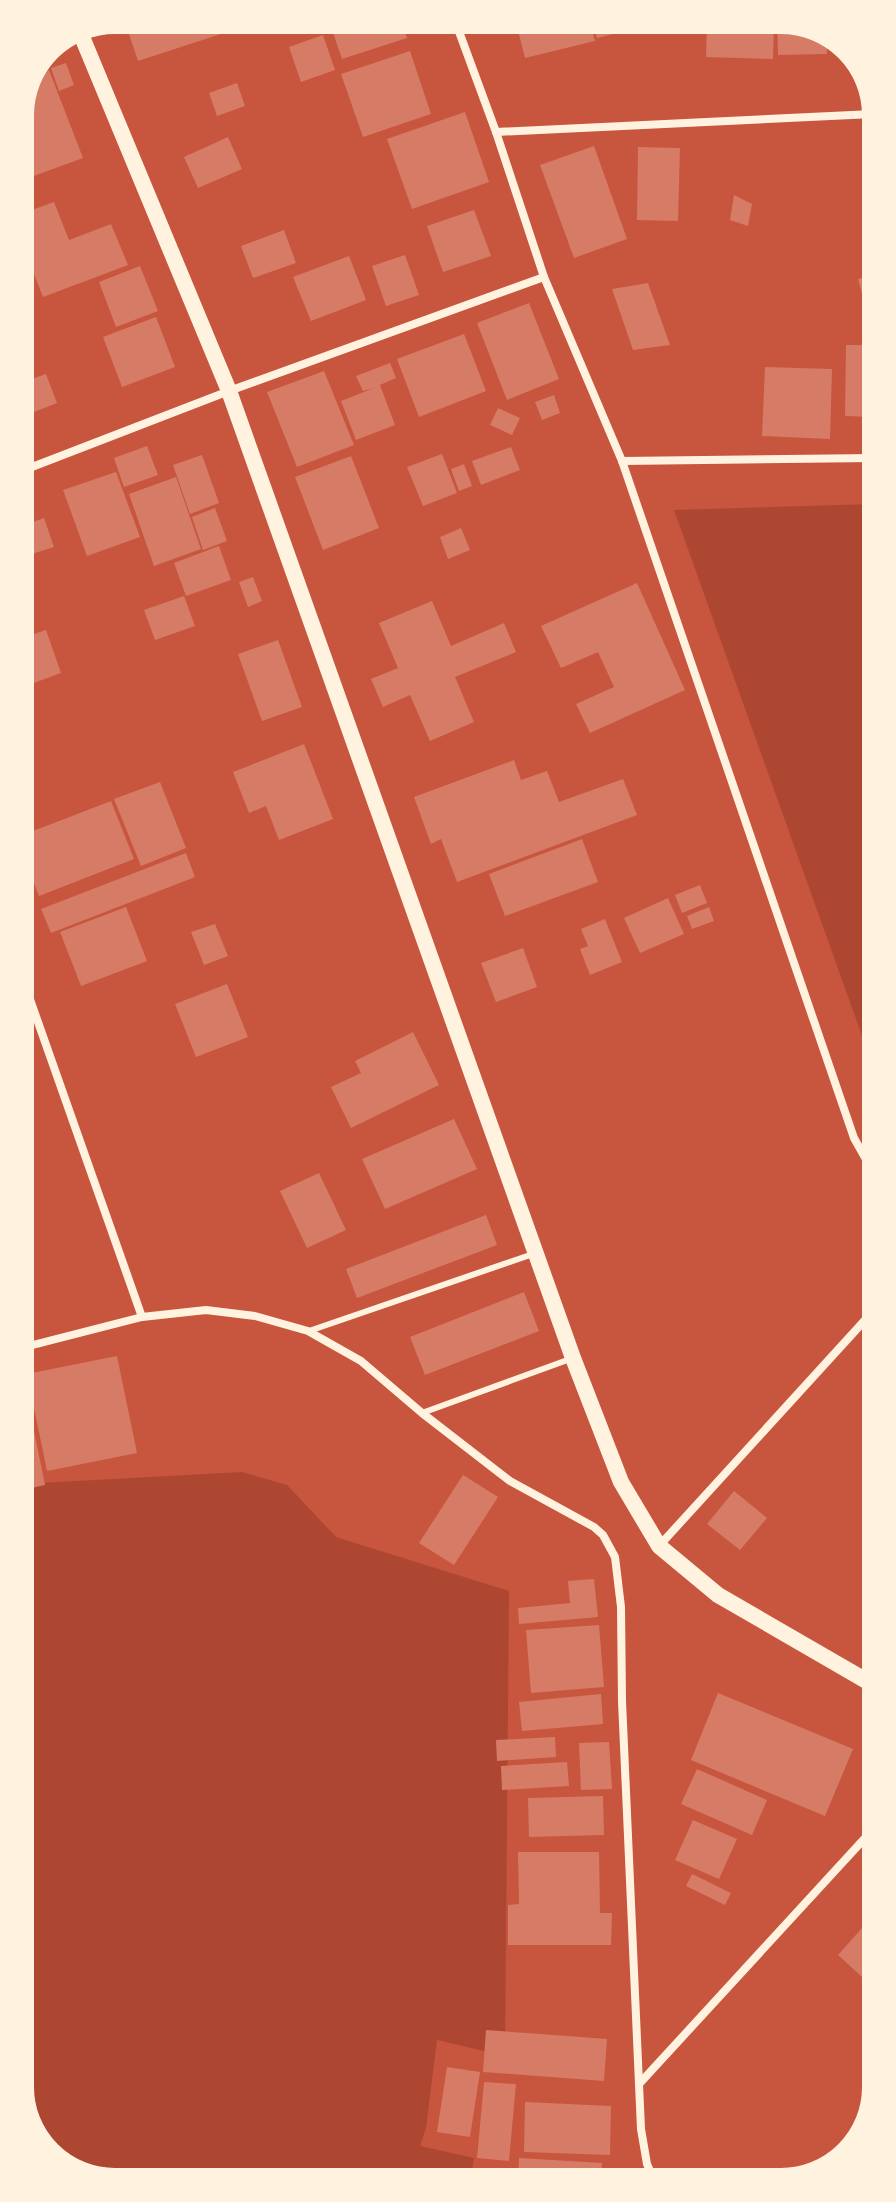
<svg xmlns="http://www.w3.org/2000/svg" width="896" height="2202" font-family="'DejaVu Sans',sans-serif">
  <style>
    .green { fill: #ae4732 }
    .building { fill: #d67c66 }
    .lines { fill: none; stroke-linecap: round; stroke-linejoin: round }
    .service { stroke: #fff3e0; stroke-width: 6 }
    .minor { stroke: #fff3e0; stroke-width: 8 }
    .secondary { stroke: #fff3e0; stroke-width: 16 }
    .rim { fill: none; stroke: #fff3e0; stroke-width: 4 }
  </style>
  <rect width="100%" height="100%" fill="#c8553d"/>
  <g class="green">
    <polygon points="874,504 875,1072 674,510"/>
    <polygon points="242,1472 287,1485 336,1537 509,1591 505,2056 437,2040 426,2128 420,2146 474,2158 470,2181 108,2184 56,2164 23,2118 21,1484"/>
  </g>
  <g class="building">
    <polygon points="165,18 222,18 227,32 138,61 128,31"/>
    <polygon points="328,18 400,18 407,38 342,59"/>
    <polygon points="515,18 589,18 595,41 525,58"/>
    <polygon points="592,18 618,18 621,32 597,38"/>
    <polygon points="707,18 774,18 773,59 706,57"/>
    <polygon points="777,18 788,18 826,33 827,54 778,55"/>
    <polygon points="323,35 335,70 301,82 289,47"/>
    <polygon points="49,45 55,61 37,68 47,46"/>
    <polygon points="410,51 431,114 363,137 341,74"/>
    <polygon points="66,63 74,85 59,91 51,68"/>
    <polygon points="49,70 83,158 20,181 18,109 33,76"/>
    <polygon points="237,83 245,106 217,116 209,93"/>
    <polygon points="465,112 489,182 412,209 387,139"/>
    <polygon points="228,137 242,169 198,188 184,157"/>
    <polygon points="594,146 627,239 574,258 540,165"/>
    <polygon points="638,147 680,148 678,221 637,220"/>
    <polygon points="18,182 29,209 18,213"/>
    <polygon points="734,195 752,204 748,226 730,220"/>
    <polygon points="54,202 69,240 111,224 128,265 43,297 18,233 18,215"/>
    <polygon points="474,210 491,256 443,272 427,226"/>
    <polygon points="284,230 296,263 253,278 241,246"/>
    <polygon points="405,255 419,295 386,306 372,266"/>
    <polygon points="349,256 366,300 311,321 293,277"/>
    <polygon points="140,266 158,311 116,327 99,282"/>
    <polygon points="873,275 873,291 862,294 858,279"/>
    <polygon points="648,283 670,345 633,350 612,289"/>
    <polygon points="529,303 559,379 507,400 477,323"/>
    <polygon points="156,317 175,367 122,387 103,337"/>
    <polygon points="464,334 486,391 419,417 397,359"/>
    <polygon points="846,345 874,345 874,417 845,416"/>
    <polygon points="390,363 396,378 380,385 395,425 356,440 341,401 374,388 363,391 356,376"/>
    <polygon points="765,367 832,369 830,439 762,436"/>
    <polygon points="324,371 354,445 297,467 267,392"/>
    <polygon points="46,374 57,403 34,412 23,382"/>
    <polygon points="554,395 560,413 542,420 535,402"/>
    <polygon points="498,408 520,418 512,435 490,425"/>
    <polygon points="147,446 158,475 124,487 114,458"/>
    <polygon points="511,447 520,470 481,485 472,461"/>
    <polygon points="442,454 457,493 423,506 407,467"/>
    <polygon points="202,455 219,503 190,514 173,465"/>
    <polygon points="351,456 379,528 323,550 295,477"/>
    <polygon points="464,464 472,486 459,491 451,469"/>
    <polygon points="116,472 140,537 87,556 63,490"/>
    <polygon points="176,477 201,549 154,566 129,494"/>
    <polygon points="215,508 227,541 203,550 192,517"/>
    <polygon points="44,518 54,547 19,558 19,527"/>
    <polygon points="461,528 470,550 448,559 440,537"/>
    <polygon points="219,546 231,580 186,596 174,563"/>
    <polygon points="253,577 262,601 248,607 239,582"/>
    <polygon points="637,583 685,690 590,733 576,704 614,687 598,652 561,668 541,626"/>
    <polygon points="184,596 195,626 155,640 144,610"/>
    <polygon points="432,601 451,646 504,623 516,652 455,677 474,722 430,741 410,695 383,707 371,679 398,668 379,623"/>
    <polygon points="46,630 61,673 20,688 19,639"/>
    <polygon points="278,640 302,707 262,721 238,654"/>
    <polygon points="304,744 333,819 279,840 266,806 249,813 233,772"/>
    <polygon points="514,760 521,780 547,771 559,802 623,779 637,815 457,882 441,839 431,844 414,797"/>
    <polygon points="160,782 186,848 141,866 114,799"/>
    <polygon points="111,801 134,859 39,896 20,848 20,836"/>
    <polygon points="582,839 598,882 505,916 489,874"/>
    <polygon points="186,853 195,877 51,933 41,909"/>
    <polygon points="700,885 707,903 682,913 675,895"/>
    <polygon points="668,898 684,934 640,953 624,918"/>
    <polygon points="126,907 147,961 81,986 60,932"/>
    <polygon points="709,907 714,921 692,929 687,916"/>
    <polygon points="605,919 622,962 590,975 580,949 588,946 581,929"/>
    <polygon points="215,924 228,956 204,965 191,932"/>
    <polygon points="523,948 537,987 496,1002 481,963"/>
    <polygon points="227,984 248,1037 196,1057 175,1004"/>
    <polygon points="413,1032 439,1085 351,1128 331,1087 361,1073 355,1061"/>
    <polygon points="454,1119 477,1169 385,1209 362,1159"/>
    <polygon points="319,1173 346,1230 307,1248 280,1191"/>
    <polygon points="486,1215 497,1245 357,1298 346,1269"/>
    <polygon points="524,1292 539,1331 425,1375 410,1337"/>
    <polygon points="117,1356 137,1453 47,1471 27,1374"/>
    <polygon points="21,1391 26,1391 45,1485 22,1490"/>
    <polygon points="463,1475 498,1497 454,1565 419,1543"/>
    <polygon points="734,1491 767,1518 740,1550 707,1524"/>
    <polygon points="594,1579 598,1617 519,1624 518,1608 570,1603 568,1581"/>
    <polygon points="599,1625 604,1687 531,1693 526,1630"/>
    <polygon points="718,1693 853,1749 825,1816 691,1760"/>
    <polygon points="601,1694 603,1724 522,1731 519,1702"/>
    <polygon points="555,1737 556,1757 497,1761 496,1740"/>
    <polygon points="609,1742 612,1789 581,1790 579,1743"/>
    <polygon points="567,1762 569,1786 502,1790 501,1766"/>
    <polygon points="697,1769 767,1800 752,1835 681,1804"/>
    <polygon points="603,1796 604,1835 529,1837 528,1798"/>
    <polygon points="693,1820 737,1839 719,1879 675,1860"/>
    <polygon points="518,1852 599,1852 600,1913 612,1913 611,1945 508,1945 508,1905 519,1904"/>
    <polygon points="692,1874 731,1893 725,1905 686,1886"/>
    <polygon points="863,1927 878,1940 878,1959 862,1977 838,1955"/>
    <polygon points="878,1973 878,2003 863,1990"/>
    <polygon points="486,2030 607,2039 604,2081 483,2072"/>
    <polygon points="447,2067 480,2072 470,2137 437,2132"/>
    <polygon points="484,2082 516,2084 509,2161 477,2158"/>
    <polygon points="525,2102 611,2106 610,2155 524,2152"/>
    <polygon points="519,2158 602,2163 601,2180 518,2181"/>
  </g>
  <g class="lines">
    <g class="service">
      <polyline points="309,1331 533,1254"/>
      <polyline points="422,1413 573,1358"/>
    </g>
    <g class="minor">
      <polyline points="454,18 496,132 544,277 622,461 854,1138 876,1177"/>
      <polyline points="496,132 873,114"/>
      <polyline points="622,461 874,458"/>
      <polyline points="19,472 229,391 544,277"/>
      <polyline points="20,971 142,1317"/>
      <polyline points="21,1348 142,1317 206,1310 255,1316 308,1331 361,1361 422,1413 510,1481 594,1527 603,1535 615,1557 621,1607 622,1701 641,2129 647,2164 654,2180"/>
      <polyline points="659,1546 876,1308"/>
      <polyline points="640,2083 877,1825"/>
    </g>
    <polyline class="secondary" points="80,32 229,391 573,1358 621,1482 659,1546 718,1595 877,1687"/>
  </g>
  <path d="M0 0H896V2202H0ZM115 32H781A83 83 0 0 1 864 115V2087A83 83 0 0 1 781 2170H115A83 83 0 0 1 32 2087V115A83 83 0 0 1 115 32Z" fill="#fff3e0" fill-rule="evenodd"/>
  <path class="rim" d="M115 32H781A83 83 0 0 1 864 115V2087A83 83 0 0 1 781 2170H115A83 83 0 0 1 32 2087V115A83 83 0 0 1 115 32Z"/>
</svg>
